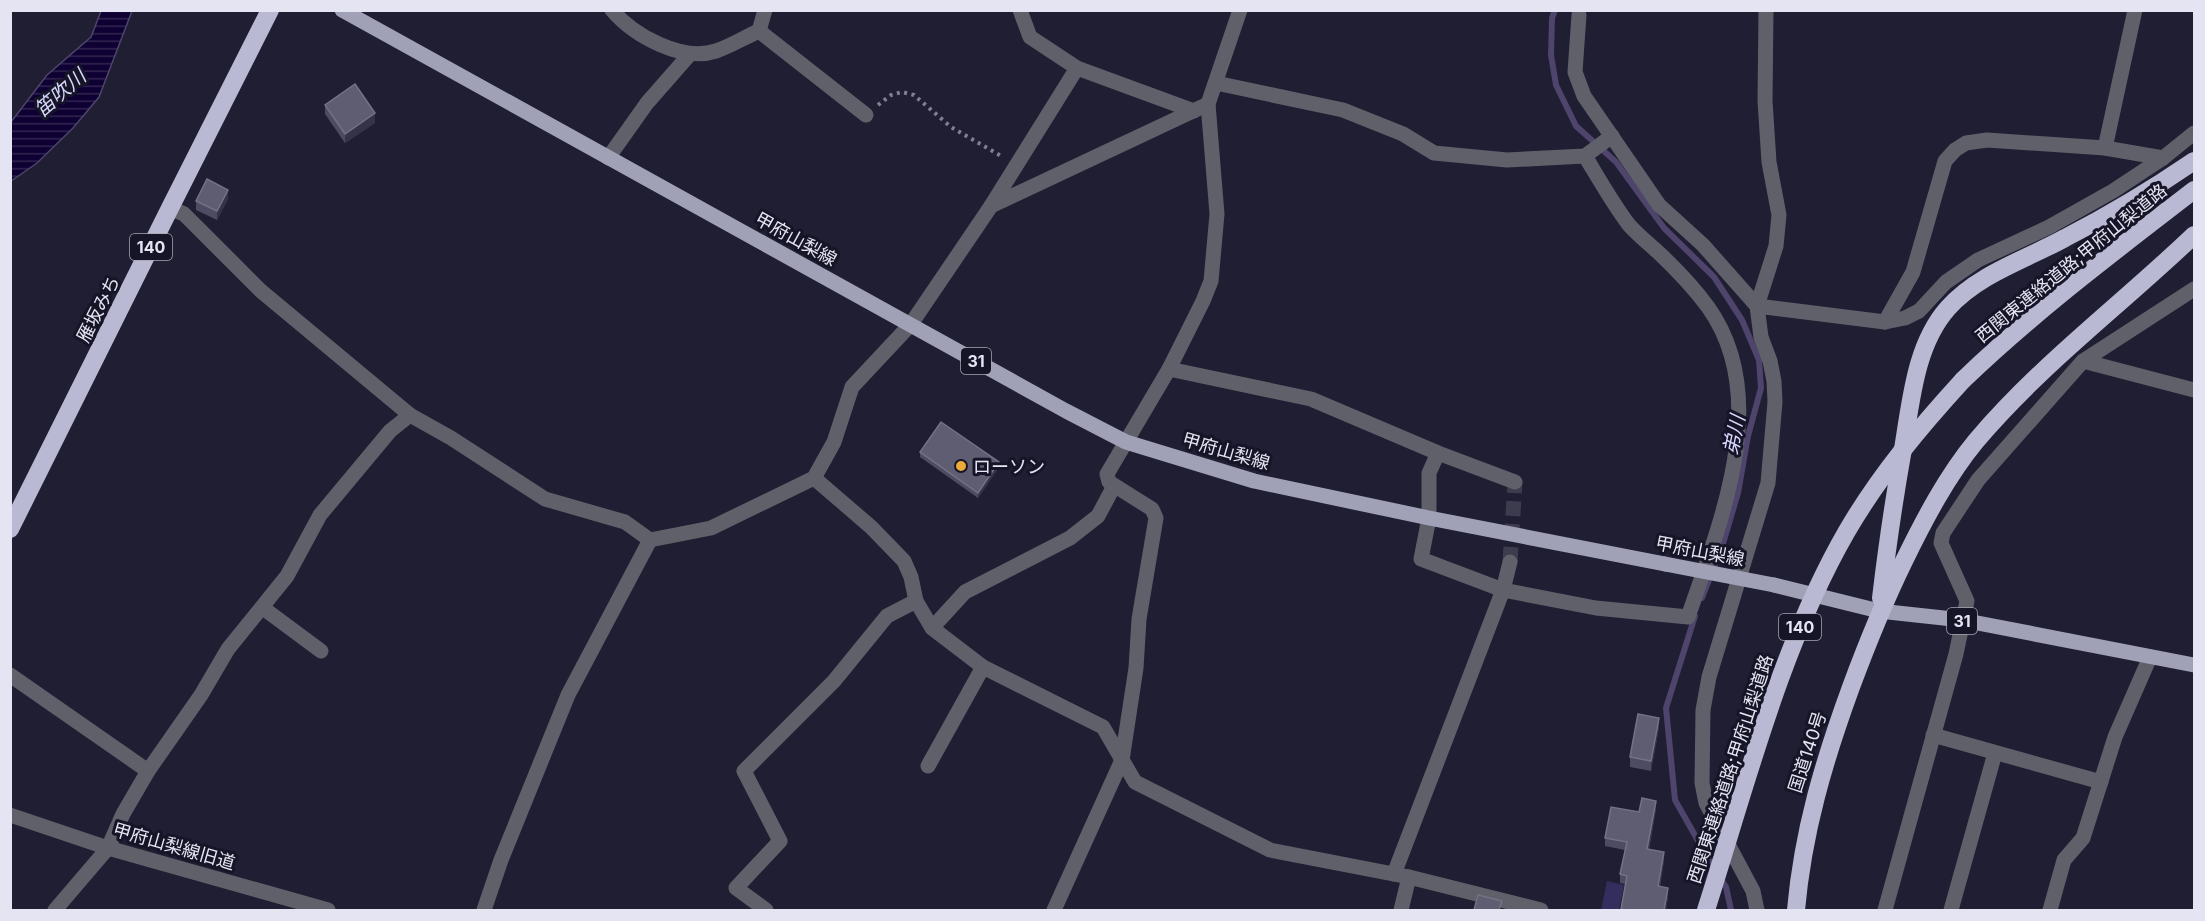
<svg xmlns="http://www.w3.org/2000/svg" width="2205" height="921" font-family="Inter,'Noto Sans JP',sans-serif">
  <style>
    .green { fill: #342e5f }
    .water { fill: url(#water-rules); stroke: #4e446c; stroke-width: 1.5 }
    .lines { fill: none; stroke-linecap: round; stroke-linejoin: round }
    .stream { stroke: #4e446c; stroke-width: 6 }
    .minor-tunnel { stroke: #3d3c4f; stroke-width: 15; stroke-dasharray: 15 8; stroke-linecap: butt }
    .path { stroke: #818091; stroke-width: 4; stroke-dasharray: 3 4.5; stroke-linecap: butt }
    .minor { stroke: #60606b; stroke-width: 15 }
    .major { stroke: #a0a0b6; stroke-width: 15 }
    .highway { stroke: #bab9d3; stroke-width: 18 }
    .major-bridge { stroke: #a0a0b6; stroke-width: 15 }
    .highway-bridge { stroke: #bab9d3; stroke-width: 18 }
    .wall { fill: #4d4c62 }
    .shaded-wall { fill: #343348 }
    .building { fill: #5e5d71; stroke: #737286; stroke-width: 1.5 }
    .poi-dot { fill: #ebaa39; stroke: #161528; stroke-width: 2 }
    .labels { text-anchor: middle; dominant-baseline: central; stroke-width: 6; stroke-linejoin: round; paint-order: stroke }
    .shield { fill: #161528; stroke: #a6a6b5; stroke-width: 1.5 }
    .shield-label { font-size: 16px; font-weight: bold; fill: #e4e4f2 }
    .street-label { font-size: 18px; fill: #e4e4f2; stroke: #161528 }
    .poi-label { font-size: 18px; fill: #e4e4f2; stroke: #161528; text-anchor: start }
    .water-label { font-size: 20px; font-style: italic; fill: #d8d7fd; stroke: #161528 }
  </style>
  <defs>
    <pattern id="water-rules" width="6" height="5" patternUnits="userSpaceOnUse" patternTransform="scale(1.5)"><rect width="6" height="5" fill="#0e0033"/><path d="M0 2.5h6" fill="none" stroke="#312551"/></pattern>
  </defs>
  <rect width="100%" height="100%" fill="#1f1e32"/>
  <polygon class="green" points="1607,881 1624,885 1619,910 1601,910"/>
  <polygon class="water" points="101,11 132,11 99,97 73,128 37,163 11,181 11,122 47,75 91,37"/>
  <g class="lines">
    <g class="stream">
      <polyline points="1555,10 1552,18 1551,55 1556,85 1576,126 1616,162 1664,228 1714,277 1742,320 1759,360 1761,388 1748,436 1738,493 1722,547 1702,598"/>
      <polyline points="1695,616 1666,708 1675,800 1714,869"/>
      <polyline points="1720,878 1726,887 1731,910"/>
    </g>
    <polyline class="minor-tunnel" points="1510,562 1515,482"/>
    <polyline class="path" points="878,105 891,95 902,92 914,95 951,127 1003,157"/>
    <g class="minor">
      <path d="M612,10C634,36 682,62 716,51C731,46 745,37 759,31L765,10"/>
      <polyline points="1020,10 1030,37 1077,68 1194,111"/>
      <polyline points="1579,15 1575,72 1584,96 1659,205 1703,245 1757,306 1885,322 1905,318 1919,311 1946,282 1978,260 2049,227 2113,191 2163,158 2194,133"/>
      <polyline points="759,31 866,115"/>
      <polyline points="1216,83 1343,110 1403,134 1434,153 1507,160 1585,156 1612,136"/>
      <polyline points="2105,148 2135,10"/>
      <polyline points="608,158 647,103 690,54"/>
      <polyline points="991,206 1077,68"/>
      <polyline points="170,208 184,214 261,291 410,415 451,438 545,499 625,522 650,540 711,528 814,478 834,442 852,387 911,324 991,206 1208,104"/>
      <polyline points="1885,322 1913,272 1945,161 1955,150 1966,143 1987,140 2105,148 2163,158"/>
      <polyline points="2083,361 2194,289"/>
      <polyline points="1169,369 1311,399 1438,453 1515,482"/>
      <path d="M1438,453L1429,473V518L1421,559L1503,590L1596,608L1688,617C1720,523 1773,398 1708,307C1694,288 1676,269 1659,253C1649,244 1638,235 1629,225C1613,204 1599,179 1585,156"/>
      <polyline points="814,478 871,527 904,561 911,577 916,601 932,628 983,667 1103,727 1135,782 1270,850 1409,877 1541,910"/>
      <polyline points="263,608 321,651"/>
      <polyline points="932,628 965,592 1070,538 1098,516 1114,486"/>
      <polyline points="10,675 148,771"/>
      <polyline points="1933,735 2101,782"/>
      <polyline points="928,766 983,667"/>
      <polyline points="10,815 108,848 328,910"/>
      <polyline points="1394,874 1503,590 1510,562"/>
      <polyline points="55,910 108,848 123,814 148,771 201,695 228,649 287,576 320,515 390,431 410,415"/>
      <polyline points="484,910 501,860 568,695 650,540"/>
      <polyline points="766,910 736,888 780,841 744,771 834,681 887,616 916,601"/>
      <polyline points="1054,910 1122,760 1136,668 1139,619 1156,518 1152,509 1109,482 1107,474 1169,369 1203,301 1211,281 1217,214 1208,104 1240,10"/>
      <polyline points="1401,910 1409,877"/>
      <polyline points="1757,910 1753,891 1706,803 1702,783 1703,710 1709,677 1768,483 1775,402 1774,381 1770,361 1761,337 1757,306 1776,246 1779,215 1769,162 1765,101 1766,11"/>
      <polyline points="1885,910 1956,654 1967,601 1941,543 1943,533 1978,480 2083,361 2194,390"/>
      <polyline points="1951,910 1995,753"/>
      <polyline points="2050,910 2064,860 2083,838 2115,737 2150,657"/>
    </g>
    <g class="major">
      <polyline points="342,10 1066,411 1126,442 1254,481 1429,518 1665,564"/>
      <polyline points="1774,585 1879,611 1962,620 2194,665"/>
    </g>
    <g class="highway">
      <path d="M1963,380C2036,310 2115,251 2194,190"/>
      <polyline points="10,529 170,208 270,10"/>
      <path d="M1881,598C1887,548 1894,499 1903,449C1911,402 1915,345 1948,308C1978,274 2027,259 2065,238C2110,215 2153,189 2194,161"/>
      <path d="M1796,910C1803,831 1824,761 1851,687C1867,644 1884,602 1904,561C1924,520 1947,476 1976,441C2041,364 2122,304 2194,235"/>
    </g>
    <polyline class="major-bridge" points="1665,564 1774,585"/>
    <path class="highway-bridge" d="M1706,910C1746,785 1781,645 1847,531C1879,476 1920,427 1963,380"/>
  </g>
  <g class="wall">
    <polygon points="325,105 375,123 345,143 325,114"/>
    <polygon points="228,199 217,220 196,210 196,201"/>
    <polygon points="920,452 999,467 978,498 920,457"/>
    <polygon points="1659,728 1651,771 1630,767 1630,757"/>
    <polygon points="1656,809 1649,850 1664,861 1660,887 1668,897 1666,910 1621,910 1625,884 1620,883 1620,874 1625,850 1605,846 1605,838"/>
  </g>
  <g class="shaded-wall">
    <polygon points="375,113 375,123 345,143 345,134"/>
    <polygon points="228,190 228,199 217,220 217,211"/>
    <polygon points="999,462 999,467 978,498 978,493"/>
    <polygon points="1659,718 1659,728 1651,771 1651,761"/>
    <polygon points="1656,801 1656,809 1647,858 1647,849"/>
    <polygon points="1664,852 1664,861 1658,895 1658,886"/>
    <polygon points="1668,888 1668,897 1666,910 1664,910"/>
  </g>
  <g class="building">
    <polygon points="355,84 375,113 345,134 325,105"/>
    <polygon points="207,179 228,190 217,211 196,201"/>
    <polygon points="941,422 999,462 978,493 920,452"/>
    <polygon points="1638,714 1659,718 1651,761 1630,757"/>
    <polygon points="1642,798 1656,801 1647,849 1664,852 1658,886 1668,888 1664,910 1629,910 1621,909 1627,876 1620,874 1627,842 1605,838 1611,807 1639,812"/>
    <polygon points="1478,895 1502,901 1499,910 1474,910"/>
  </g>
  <circle class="poi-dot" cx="961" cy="466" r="6"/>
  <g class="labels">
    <g class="shield">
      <rect x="130" y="234" width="42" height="26" rx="4.5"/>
      <rect x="961" y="348" width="30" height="26" rx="4.5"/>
      <rect x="1947" y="608" width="30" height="26" rx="4.5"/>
      <rect x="1779" y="614" width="42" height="26" rx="4.5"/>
    </g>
    <g class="shield-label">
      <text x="151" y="247">140</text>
      <text x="976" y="361">31</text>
      <text x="1962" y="621">31</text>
      <text x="1800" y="627">140</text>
    </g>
    <g class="street-label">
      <text transform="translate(796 239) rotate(29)">甲府山梨線</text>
      <text transform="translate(2071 263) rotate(-39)">西関東連絡道路;甲府山梨道路</text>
      <text transform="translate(98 309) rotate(-63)">雁坂みち</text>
      <text transform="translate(1226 451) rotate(16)">甲府山梨線</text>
      <text transform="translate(1700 551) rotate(11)">甲府山梨線</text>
      <text transform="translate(1807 752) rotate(-72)">国道140号</text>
      <text transform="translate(1730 769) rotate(-72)">西関東連絡道路;甲府山梨道路</text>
      <text transform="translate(174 846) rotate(16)">甲府山梨線旧道</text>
    </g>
    <g class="poi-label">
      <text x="973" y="466">ローソン</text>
    </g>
    <g class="water-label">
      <text transform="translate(60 93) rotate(-41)">笛吹川</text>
      <text transform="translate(1734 435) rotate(-78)">弟川</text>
    </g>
  </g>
  <rect width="2205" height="921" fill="none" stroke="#e4e4f2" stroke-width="24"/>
</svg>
